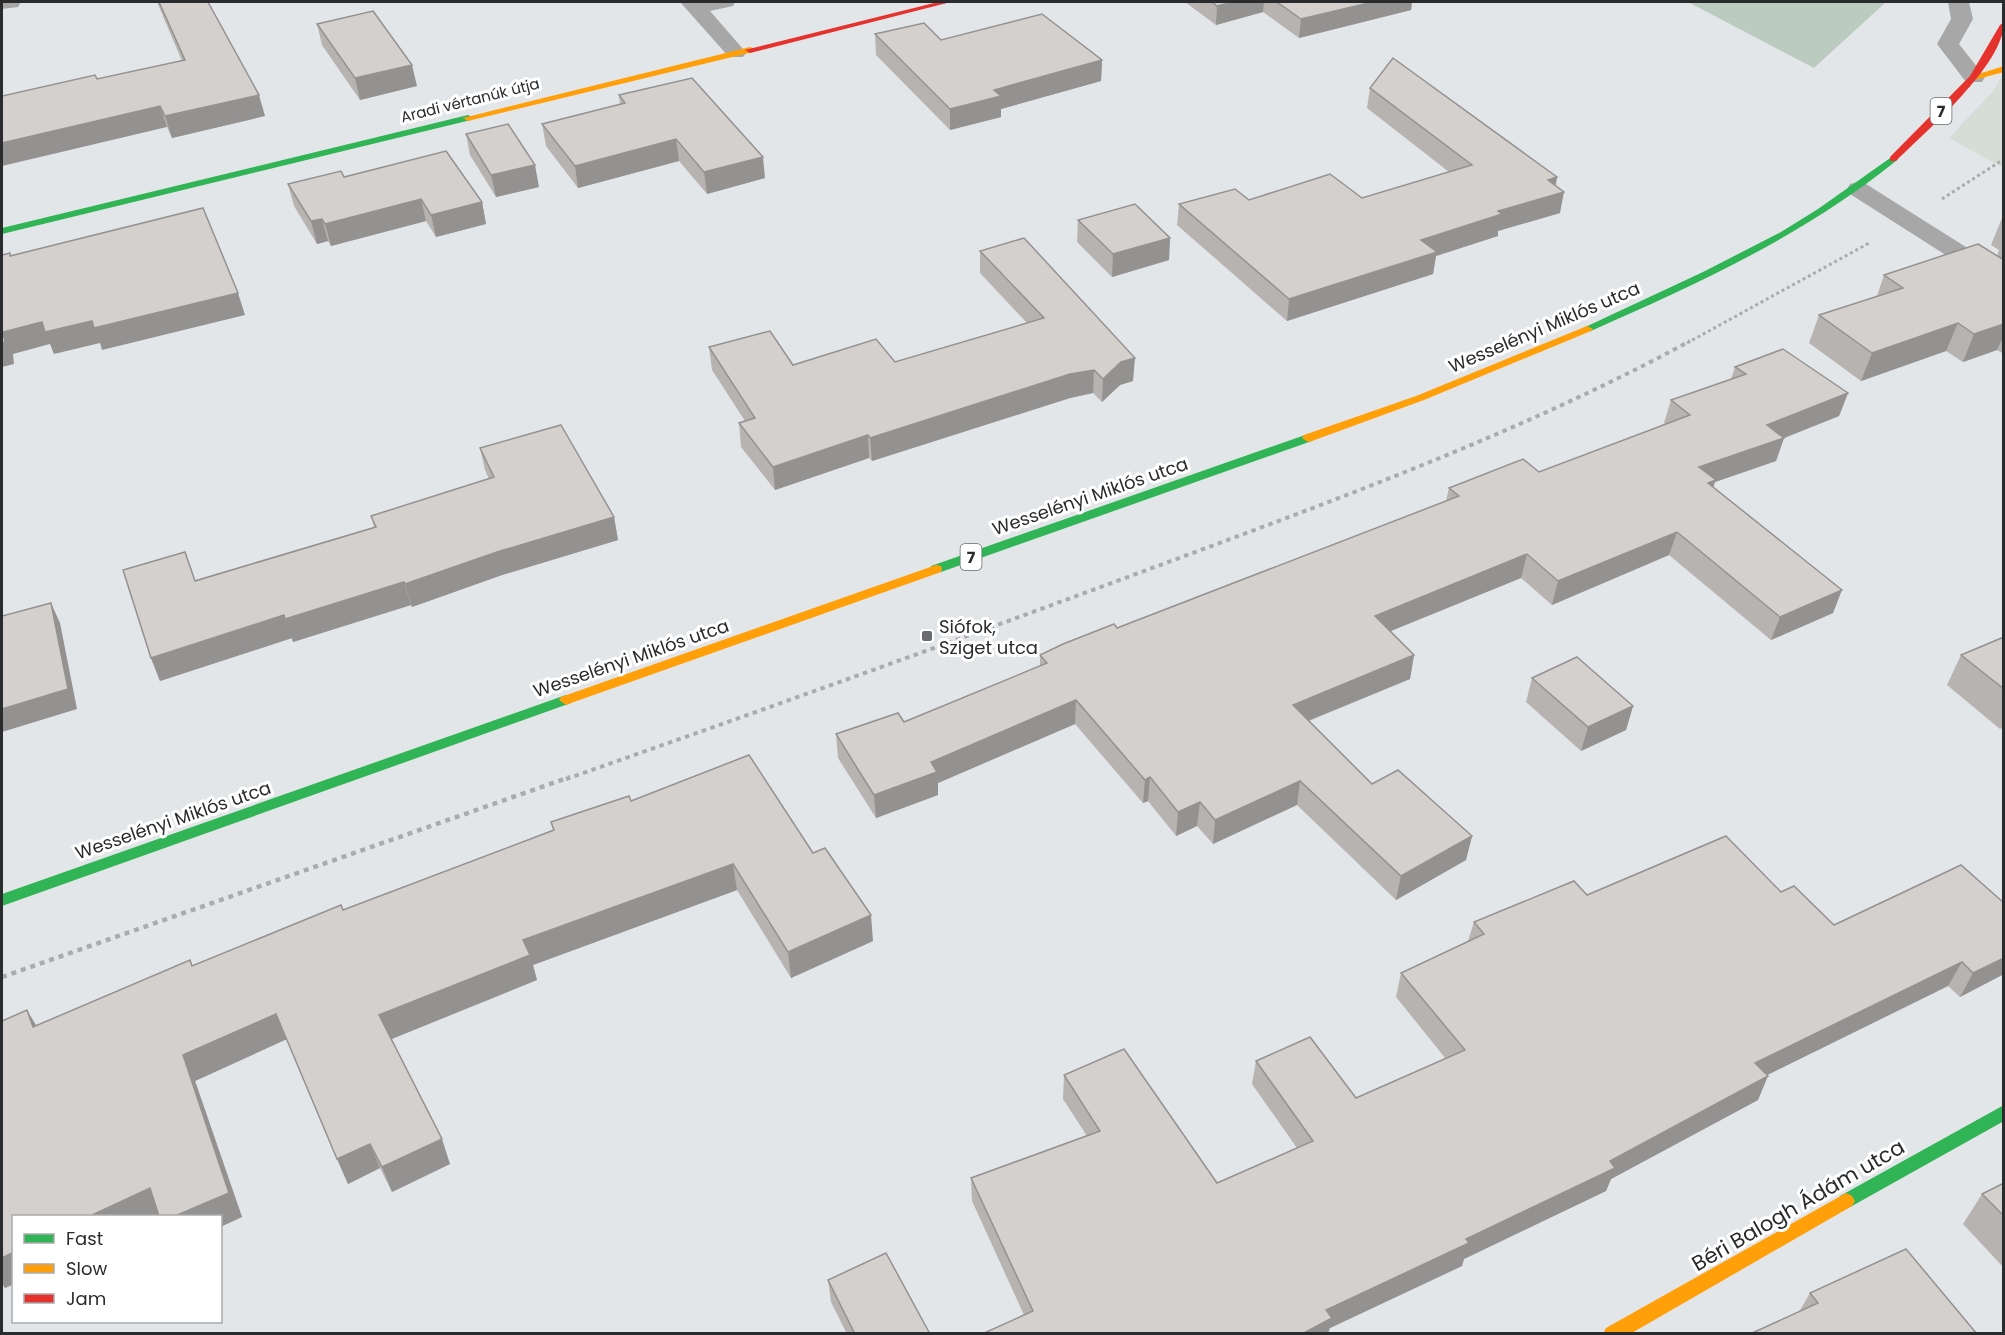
<svg xmlns="http://www.w3.org/2000/svg" width="2005" height="1335" font-family="Poppins,sans-serif">
  <style>
    .green { fill: #d4ddd6 }
    .forest { fill: #bccbbf }
    .lines { fill: none; stroke-linecap: round; stroke-linejoin: round }
    .path-far2 { stroke: #aaabad; stroke-width: 3; stroke-dasharray: 3 3; stroke-linecap: butt }
    .path-far1 { stroke: #aaabad; stroke-width: 4; stroke-dasharray: 4.5 4.5; stroke-linecap: butt }
    .path { stroke: #aaabad; stroke-width: 4.5; stroke-dasharray: 5 5; stroke-linecap: butt }
    .lane { fill: #a7a7a7; fill-rule: evenodd }
    .street { fill: #a7a7a7; fill-rule: evenodd }
    .fast { fill: #30b455; fill-rule: evenodd }
    .slow { fill: #ff9f0a; fill-rule: evenodd }
    .jam { fill: #e5322d; fill-rule: evenodd }
    .wall { fill: #b6b3b0 }
    .shaded-wall { fill: #949290 }
    .building { fill: #d4d0cd; stroke: #949290; stroke-width: 1.5 }
    .poi-dot { fill: #6a6c6f; stroke: #fff; stroke-width: 2 }
    .labels { text-anchor: middle; dominant-baseline: central; stroke-width: 6; stroke-linejoin: round; paint-order: stroke }
    .far-street-label { font-size: 15px; fill: #292b2d; stroke: #fff }
    .shield { fill: #fff; stroke: #696b6c; stroke-width: 1.5 }
    .shield-label { font-size: 16px; font-weight: bold; fill: #292b2d }
    .street-label { font-size: 18px; fill: #292b2d; stroke: #fff }
    .poi-label { font-size: 18px; fill: #292b2d; stroke: #fff; text-anchor: start }
    .near-street-label { font-size: 21px; fill: #292b2d; stroke: #fff }
  </style>
  <rect width="100%" height="100%" fill="#e3e6e9"/>
  <polygon class="green" points="2003,73 2003,168 1949,138 1995,89"/>
  <polygon class="forest" points="1688,2 1886,2 1814,68"/>
  <g class="lines">
    <g class="path-far2">
      <polyline points="1942,199 2004,159"/>
      <polyline points="1687,343 1871,242"/>
    </g>
    <path class="path-far1" d="M566,779C772,707 977,633 1182,557C1354,493 1528,429 1690,341"/>
    <polyline class="path" points="2,977 570,777"/>
    <g class="lane">
      <polygon points="680,2 735,2 733,6 710,11 743,49 746,53 743,57 729,57"/>
      <polygon points="1858,182 1866,184 2004,271 2004,289 1996,287 1850,194 1847,189 1850,184"/>
    </g>
    <g class="street">
      <polygon points="2,2 21,2 18,7 2,9"/>
      <polygon points="1948,2 1969,2 1973,19 1959,44 1985,77 1982,82 1966,82 1937,44 1951,19"/>
    </g>
    <g class="fast">
      <polygon points="468,115 473,118 471,120 2,234 2,228"/>
      <path d="M1893,156L1898,159L1896,161C1801,237 1701,282 1591,331L1587,332L1581,329L1703,272L1781,232L1818,209Z"/>
      <polygon points="1308,434 1314,438 1312,441 941,572 931,572 930,569 931,566"/>
      <polygon points="566,695 573,700 571,703 2,906 2,894"/>
      <polygon points="2004,1105 2004,1121 1852,1206 1846,1209 1840,1206 1837,1201 1840,1196"/>
    </g>
    <g class="slow">
      <polygon points="750,47 753,48 753,52 468,121 463,118"/>
      <polygon points="2004,66 2004,72 1974,80 1969,77"/>
      <polygon points="1587,326 1593,329 1591,331 1424,400 1312,441 1308,442 1302,438 1304,435 1416,396"/>
      <polygon points="936,565 941,566 942,569 941,572 571,703 566,705 559,700 561,697"/>
      <polygon points="1846,1193 1852,1196 1855,1201 1852,1206 1630,1334 1603,1334 1606,1328"/>
    </g>
    <g class="jam">
      <polygon points="938,2 951,2 750,53 745,50"/>
      <path d="M2004,22C2004,65 1926,131 1896,161H1890V157L1970,76L2000,25Z"/>
    </g>
  </g>
  <g class="wall">
    <polygon points="157,2 208,2 265,116 172,138 167,127 97,79 182,61"/>
    <polygon points="1185,2 1412,2 1411,10 1299,38 1263,12 1216,25"/>
    <polygon points="317,24 417,86 360,100 322,45"/>
    <polygon points="875,34 941,40 1102,60 1101,81 1001,109 1001,117 950,130 876,55"/>
    <polygon points="1370,88 1557,177 1556,186 1560,213 1498,231 1498,236 1436,256 1433,274 1287,321 1177,225 1179,204 1249,200 1362,198 1449,172 1367,108"/>
    <polygon points="619,95 765,178 707,194 679,161 578,188 546,146 542,124 620,105"/>
    <polygon points="466,134 539,187 496,197 470,155"/>
    <polygon points="344,177 482,202 486,224 436,237 426,221 331,246 328,241 317,244 294,206 288,184"/>
    <polygon points="2004,217 2004,354 1997,350 1963,362 1946,351 1861,381 1809,343 1819,315 1877,296 1884,275 1997,256 1999,250 1991,245 2002,218"/>
    <polygon points="1078,220 1170,238 1169,260 1112,277 1077,242"/>
    <polygon points="980,251 1133,381 1120,385 1102,402 1093,393 1070,398 872,461 869,458 775,490 741,447 739,423 745,421 712,370 709,347 793,365 895,362 1027,323 980,273"/>
    <polygon points="1735,367 1848,393 1839,416 1784,438 1776,461 1715,482 1713,488 1833,613 1771,640 1669,555 1552,605 1521,578 1391,631 1414,655 1410,679 1309,721 1372,784 1472,836 1466,860 1396,900 1297,805 1213,844 1197,826 1176,836 1148,801 1143,803 1075,724 938,783 938,795 876,818 838,758 836,734 904,722 1040,666 1040,655 1117,628 1446,501 1449,488 1539,472 1666,424 1664,423 1671,400 1731,379"/>
    <polygon points="480,448 614,517 618,540 502,575 412,607 411,605 293,642 292,638 160,681 151,658 195,580 374,527 371,516 489,479 485,470"/>
    <polygon points="2004,637 2004,727 2000,729 1947,685 1961,655"/>
    <polygon points="1532,678 1633,706 1626,730 1581,751 1526,702"/>
    <polygon points="631,801 813,853 873,941 791,978 737,890 533,965 537,980 392,1039 450,1164 392,1192 380,1168 348,1184 287,1039 195,1081 242,1217 220,1227 220,1216 159,1215 156,1216 14,1216 14,1284 5,1288 2,1283 2,1021 37,1026 553,830 551,822"/>
    <polygon points="1781,892 1834,925 2004,903 2004,974 1960,997 1948,986 1767,1075 1758,1100 1611,1179 1606,1191 1464,1259 1462,1266 1330,1328 1024,1315 972,1201 971,1178 1087,1136 1063,1099 1064,1075 1217,1183 1297,1148 1252,1084 1256,1061 1356,1098 1446,1059 1396,997 1401,973 1468,941 1474,922 1587,895"/>
    <polygon points="2004,1183 2004,1268 1963,1224 1982,1194"/>
    <polygon points="828,1280 930,1334 847,1334 831,1302"/>
    <polygon points="1810,1293 1977,1334 1799,1312"/>
  </g>
  <g class="shaded-wall">
    <polygon points="1233,2 1264,2 1263,12 1216,25 1217,6"/>
    <polygon points="1373,2 1412,2 1411,10 1299,38 1301,19"/>
    <polygon points="1102,60 1101,81 1001,109 1001,117 950,130 950,109 994,90"/>
    <polygon points="412,65 417,86 360,100 355,78"/>
    <polygon points="259,95 265,116 172,138 165,116"/>
    <polygon points="160,106 167,127 2,166 2,143"/>
    <polygon points="676,139 679,161 578,188 575,166"/>
    <polygon points="763,157 765,178 707,194 704,172"/>
    <polygon points="535,165 539,187 496,197 491,175"/>
    <polygon points="1557,177 1553,195 1564,192 1560,213 1498,231 1498,236 1436,256 1433,274 1287,321 1289,299 1421,240 1498,211 1548,180"/>
    <polygon points="421,199 426,221 331,246 325,224"/>
    <polygon points="482,202 486,224 436,237 431,215"/>
    <polygon points="322,219 328,241 317,244 311,221"/>
    <polygon points="1170,238 1169,260 1112,277 1113,254"/>
    <polygon points="238,293 245,315 102,350 100,343 54,354 50,344 13,354 14,364 2,367 2,343 3,332 42,322 92,321"/>
    <polygon points="1958,323 1946,351 1861,381 1872,353"/>
    <polygon points="2004,324 2004,335 1997,350 1963,362 1974,334"/>
    <polygon points="1135,358 1133,381 1120,385 1102,402 1103,379 1121,362"/>
    <polygon points="1094,370 1093,393 1070,398 872,461 870,438 1070,374"/>
    <polygon points="1848,393 1839,416 1784,438 1776,461 1715,482 1708,503 1699,467 1767,425"/>
    <polygon points="868,435 869,458 775,490 773,467"/>
    <polygon points="614,517 618,540 502,575 412,607 405,584 497,552"/>
    <polygon points="1677,532 1669,555 1552,605 1558,581"/>
    <polygon points="1527,554 1521,578 1371,639 1375,616"/>
    <polygon points="404,582 411,605 293,642 285,619"/>
    <polygon points="1842,590 1833,613 1771,640 1780,617"/>
    <polygon points="51,603 60,623 77,709 2,732 2,709"/>
    <polygon points="284,615 292,638 160,681 151,658"/>
    <polygon points="1414,655 1410,679 1290,728 1293,705"/>
    <polygon points="1076,700 1075,724 938,783 938,795 876,818 874,795 931,762"/>
    <polygon points="1633,706 1626,730 1581,751 1588,727"/>
    <polygon points="1150,777 1148,801 1143,803 1145,780"/>
    <polygon points="1300,781 1297,805 1213,844 1215,820"/>
    <polygon points="1200,802 1197,826 1176,836 1178,812"/>
    <polygon points="1472,836 1466,860 1396,900 1401,876"/>
    <polygon points="733,864 737,890 533,965 537,980 389,1040 379,1015 523,940"/>
    <polygon points="871,915 873,941 791,978 788,952"/>
    <polygon points="2004,958 2004,974 1960,997 1973,973"/>
    <polygon points="1962,962 1948,986 1745,1086 1755,1063"/>
    <polygon points="27,1010 42,1035 33,1027"/>
    <polygon points="276,1014 287,1039 195,1081 242,1217 220,1227 220,1216 175,1216 183,1055"/>
    <polygon points="1768,1076 1758,1100 1611,1179 1606,1191 1464,1259 1462,1266 1330,1328 1328,1334 1302,1334 1326,1310 1466,1239"/>
    <polygon points="442,1139 450,1164 392,1192 382,1167"/>
    <polygon points="370,1144 380,1168 348,1184 337,1159"/>
    <polygon points="150,1188 164,1213 156,1216 90,1216"/>
    <polygon points="14,1252 14,1284 5,1288 2,1283 2,1258"/>
  </g>
  <g class="building">
    <polygon points="159,2 208,2 259,95 165,116 160,106 2,143 2,96 95,75 97,79 185,60"/>
    <polygon points="1212,2 1233,2 1217,6"/>
    <polygon points="1277,2 1373,2 1301,19"/>
    <polygon points="373,11 412,65 355,78 317,24"/>
    <polygon points="1042,14 1102,60 994,90 1001,96 950,109 875,34 924,23 941,40"/>
    <polygon points="1393,58 1557,177 1548,180 1564,192 1498,211 1502,214 1421,240 1437,252 1289,299 1179,204 1235,189 1249,200 1330,174 1362,198 1472,165 1370,88"/>
    <polygon points="692,78 763,157 704,172 676,139 575,166 542,124 625,103 619,95"/>
    <polygon points="508,124 535,165 491,175 466,134"/>
    <polygon points="446,151 482,202 431,215 421,199 325,224 322,219 311,221 288,184 341,171 344,177"/>
    <polygon points="1135,204 1170,238 1113,254 1078,220"/>
    <polygon points="203,208 238,293 94,328 92,321 45,332 42,322 3,332 5,342 2,343 2,255 10,253 10,256"/>
    <polygon points="1024,238 1135,358 1121,362 1103,379 1094,370 1070,374 870,438 868,435 773,467 739,423 755,418 709,347 770,331 793,365 876,339 895,362 1044,318 980,251"/>
    <polygon points="1978,244 2004,260 2004,324 1974,334 1958,323 1872,353 1819,315 1903,288 1884,275"/>
    <polygon points="1783,349 1848,393 1767,425 1784,438 1699,467 1716,480 1708,483 1842,590 1780,617 1677,532 1558,581 1527,554 1375,616 1414,655 1293,705 1372,784 1398,770 1472,836 1401,876 1300,781 1215,820 1200,802 1178,812 1150,777 1145,780 1076,700 931,762 937,772 874,795 836,734 898,713 904,722 1047,663 1040,655 1063,644 1114,624 1117,628 1459,496 1449,488 1523,459 1539,472 1690,415 1671,400 1746,374 1735,367"/>
    <polygon points="561,425 614,517 497,552 405,584 404,582 285,619 284,615 151,658 123,570 185,552 195,581 376,527 371,516 494,477 480,448"/>
    <polygon points="51,603 68,689 2,709 2,616"/>
    <polygon points="2004,637 2004,689 1961,655"/>
    <polygon points="1577,657 1633,706 1588,727 1532,678"/>
    <polygon points="749,755 813,853 825,848 871,915 788,952 733,864 523,940 530,955 379,1015 442,1139 382,1167 370,1144 337,1159 276,1014 183,1055 229,1193 175,1216 159,1216 150,1188 90,1216 14,1216 14,1252 2,1258 2,1021 27,1010 33,1027 190,960 192,966 341,905 343,910 554,830 551,822 629,796 631,801"/>
    <polygon points="1726,836 1781,892 1794,886 1834,925 1961,865 2004,903 2004,958 1973,973 1962,962 1755,1063 1768,1076 1610,1161 1615,1168 1466,1239 1469,1243 1326,1310 1332,1318 1302,1334 982,1334 1033,1311 971,1178 1100,1131 1064,1075 1124,1049 1217,1183 1313,1141 1256,1061 1310,1037 1356,1098 1465,1050 1401,973 1484,934 1474,922 1574,881 1587,895"/>
    <polygon points="2004,1183 2004,1216 1982,1194"/>
    <polygon points="1906,1249 1977,1334 1750,1334 1818,1303 1810,1293"/>
    <polygon points="886,1253 930,1334 855,1334 828,1280"/>
  </g>
  <rect class="poi-dot" x="921" y="630" width="12" height="12" rx="3"/>
  <g class="labels">
    <g class="far-street-label">
      <text transform="translate(470 100) rotate(-14)">Aradi vértanúk útja</text>
    </g>
    <g class="shield">
      <rect x="1930.5" y="98" width="21" height="26" rx="4.5"/>
      <rect x="960.5" y="544" width="21" height="26" rx="4.5"/>
    </g>
    <g class="shield-label">
      <text x="1941" y="111">7</text>
      <text x="971" y="557">7</text>
    </g>
    <g class="street-label">
      <text transform="translate(1544 327) rotate(-23)">Wesselényi Miklós utca</text>
      <text transform="translate(1090 496) rotate(-19)">Wesselényi Miklós utca</text>
      <text transform="translate(631 658) rotate(-19)">Wesselényi Miklós utca</text>
      <text transform="translate(173 820) rotate(-19)">Wesselényi Miklós utca</text>
    </g>
    <g class="poi-label">
      <text x="939" y="626">Siófok,<tspan x="939" dy="21">Sziget utca</tspan></text>
    </g>
    <g class="near-street-label">
      <text transform="translate(1798 1205) rotate(-30)">Béri Balogh Ádám utca</text>
    </g>
  </g>
  <rect width="2005" height="1335" fill="none" stroke="#292b2d" stroke-width="6"/>
  <rect x="12" y="1215" width="210" height="108" fill="#ffffff" stroke="#a9aaab" stroke-width="1.5"/>
  <rect x="24" y="1234" width="30" height="9" fill="#30b455" stroke="#a9aaab" stroke-width="1.5"/>
  <text x="66" y="1245" font-size="18" fill="#292b2d">Fast</text>
  <rect x="24" y="1264" width="30" height="9" fill="#ff9f0a" stroke="#a9aaab" stroke-width="1.5"/>
  <text x="66" y="1275" font-size="18" fill="#292b2d">Slow</text>
  <rect x="24" y="1294" width="30" height="9" fill="#e5322d" stroke="#a9aaab" stroke-width="1.5"/>
  <text x="66" y="1305" font-size="18" fill="#292b2d">Jam</text>
</svg>
